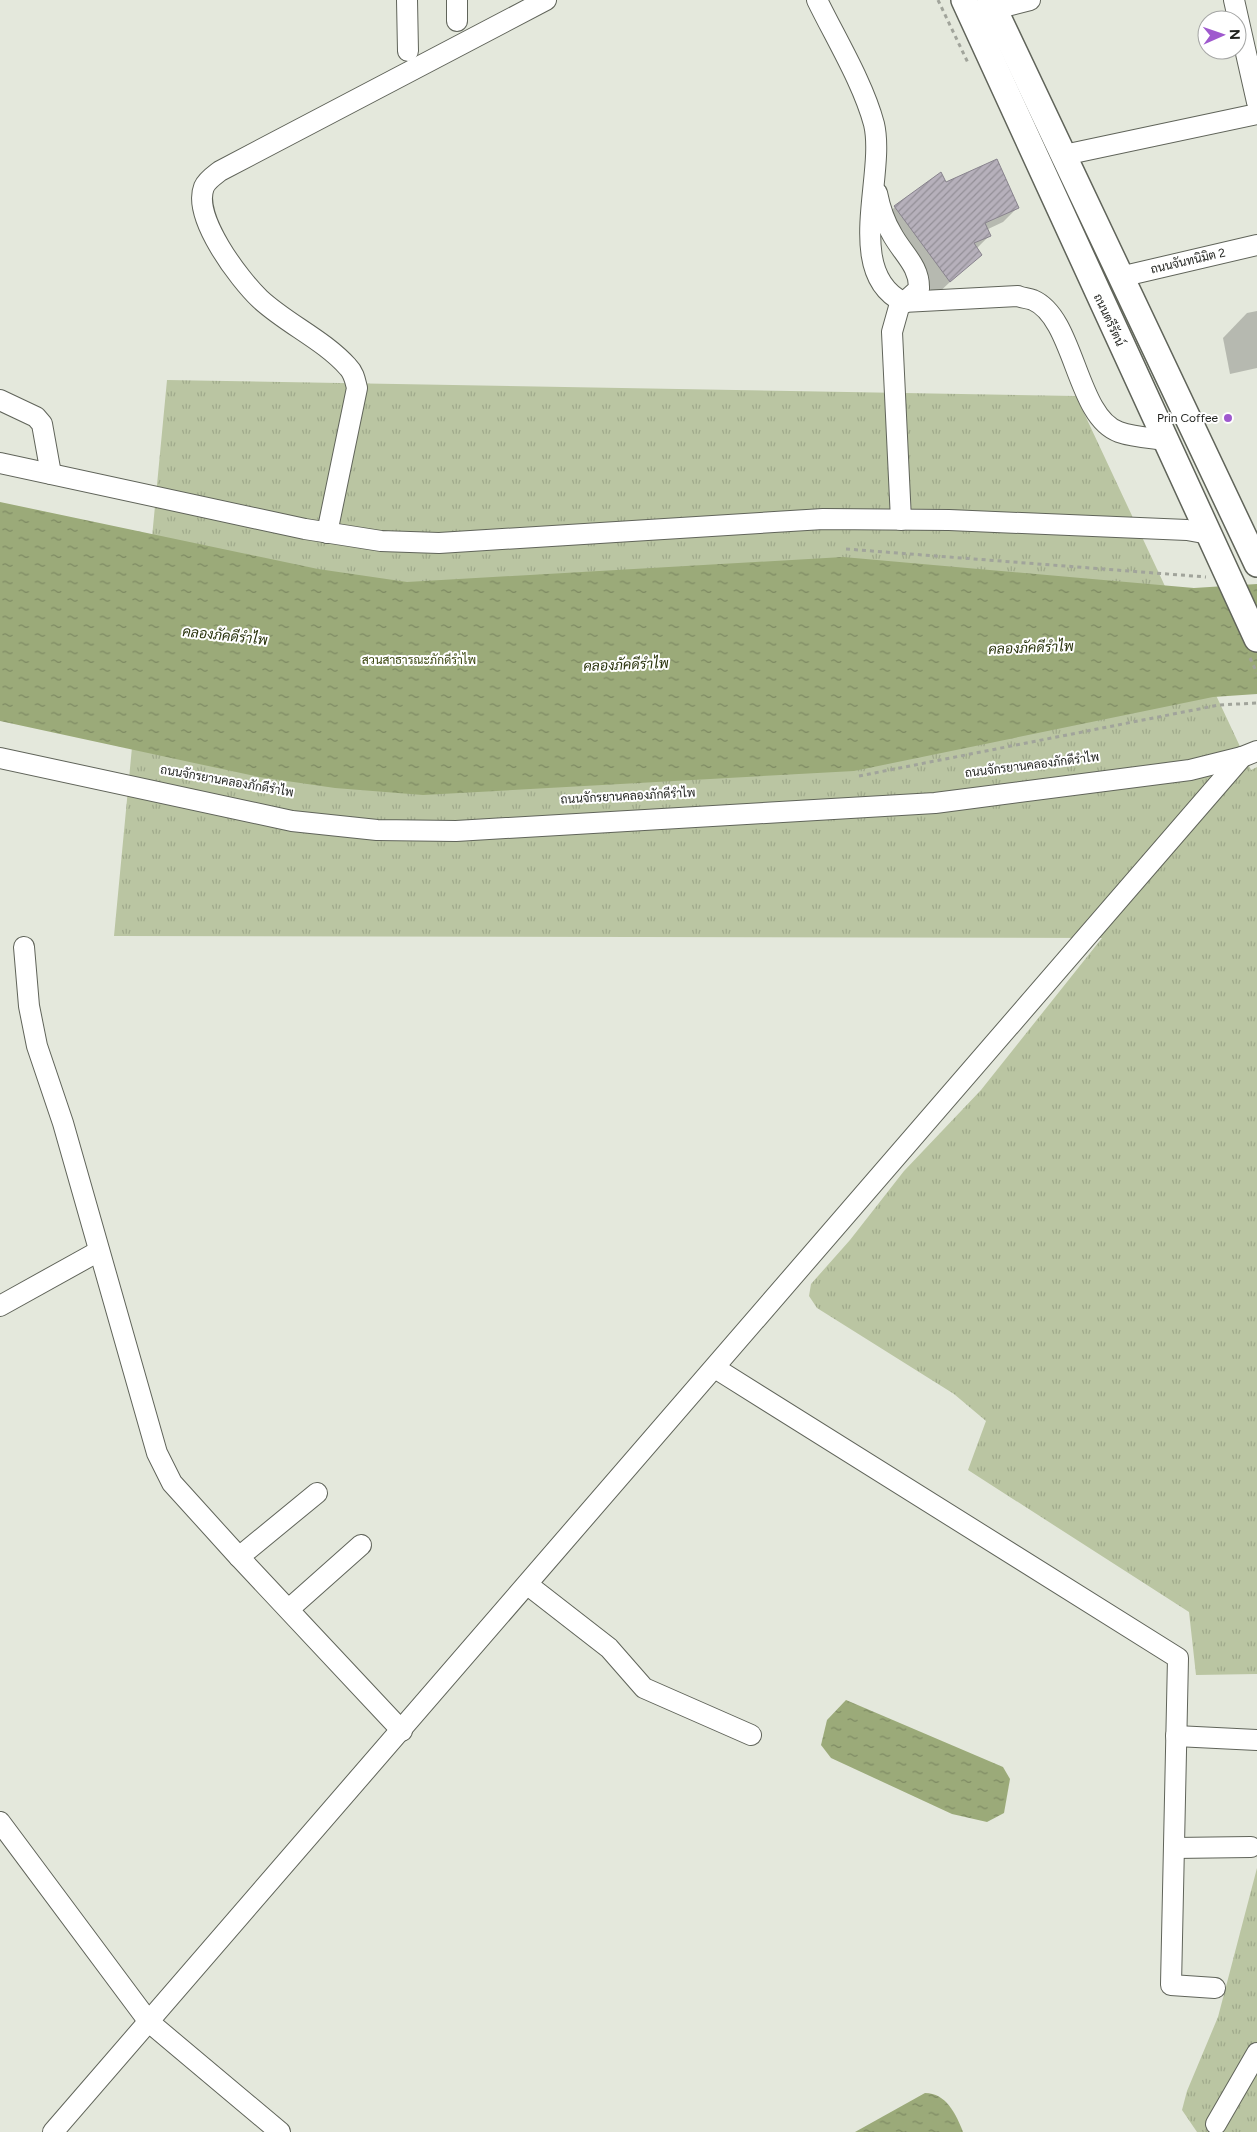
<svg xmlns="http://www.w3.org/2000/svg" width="1257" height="2132" font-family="Figtree,Sarabun,sans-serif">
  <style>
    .grass { fill: url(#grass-tufts) }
    .water { fill: url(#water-ripples) }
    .shadow { fill: #0003 }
    .building { fill: url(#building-hatch); stroke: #88838d }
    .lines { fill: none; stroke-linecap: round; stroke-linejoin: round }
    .minor-casing { stroke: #60645a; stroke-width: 22 }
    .major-casing { stroke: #60645a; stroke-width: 28 }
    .path { stroke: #a1a49b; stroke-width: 3; stroke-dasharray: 4 4; stroke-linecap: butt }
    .minor { stroke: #fff; stroke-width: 20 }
    .major { stroke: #fff; stroke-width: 25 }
    .poi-dot { fill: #9f59ce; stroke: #fff; stroke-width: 2 }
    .labels { text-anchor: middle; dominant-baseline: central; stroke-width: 4; stroke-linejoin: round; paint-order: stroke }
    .street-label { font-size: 12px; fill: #1f211d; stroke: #fff }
    .poi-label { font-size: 12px; fill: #1f211d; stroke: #fff; text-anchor: end }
    .park-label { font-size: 12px; fill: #38450d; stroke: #fff }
    .water-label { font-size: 14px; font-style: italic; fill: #28320b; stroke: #fff }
  </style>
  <defs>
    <pattern id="grass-tufts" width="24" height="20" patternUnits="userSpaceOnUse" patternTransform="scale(1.25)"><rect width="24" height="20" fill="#bac5a2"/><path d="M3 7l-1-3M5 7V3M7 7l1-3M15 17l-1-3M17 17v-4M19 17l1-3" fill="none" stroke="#9fa98b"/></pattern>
    <pattern id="water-ripples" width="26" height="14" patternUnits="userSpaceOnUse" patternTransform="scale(1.25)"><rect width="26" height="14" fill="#9baa79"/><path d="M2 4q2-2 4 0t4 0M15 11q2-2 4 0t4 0" fill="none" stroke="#7e8a63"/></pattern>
    <pattern id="building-hatch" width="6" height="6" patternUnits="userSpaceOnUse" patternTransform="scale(1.25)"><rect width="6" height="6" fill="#b6b0bb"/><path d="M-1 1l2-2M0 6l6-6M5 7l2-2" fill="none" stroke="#938f97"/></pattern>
  </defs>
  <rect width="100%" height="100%" fill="#e4e8dc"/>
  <g class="grass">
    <polygon points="167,380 1076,396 1251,770 1257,767 1257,1674 1196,1675 1189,1612 968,1470 986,1421 954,1394 817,1308 809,1296 811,1284 850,1240 904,1171 981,1090 1102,938 114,936"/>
    <polygon points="1257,1868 1257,2132 1197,2132 1182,2110 1187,2091 1218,2017"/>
  </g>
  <g class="water">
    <polygon points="0,502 318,569 407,582 843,557 1194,588 1257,584 1257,694 1213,697 854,771 423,795 335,788 259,777 0,721"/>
    <polygon points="846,1700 1003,1767 1010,1779 1004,1813 987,1822 952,1814 831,1758 821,1745 827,1720"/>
    <path d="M925,2093C946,2093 956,2114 963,2132H855Z"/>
  </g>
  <g class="shadow">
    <polygon points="946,184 1017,208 1003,222 986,230 989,236 976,249 980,254 935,296 880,221 895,207"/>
    <polygon points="1257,311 1257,368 1230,374 1223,338 1247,313"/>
  </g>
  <polygon class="building" points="997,159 1019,208 985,223 991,236 974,243 982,255 950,282 894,206 941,172 946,182"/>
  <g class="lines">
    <defs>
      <g id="minor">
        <polyline points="407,0 408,51"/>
        <path d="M817,0C836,39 863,83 874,124C886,175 843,272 903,302L1018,296C1022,298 1028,298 1033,300C1075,318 1076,417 1119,432C1133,437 1151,438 1165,440"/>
        <polyline points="1234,0 1257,102"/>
        <polyline points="995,9 1030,0"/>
        <polyline points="457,21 457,0"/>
        <polyline points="1064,155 1257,114"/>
        <path d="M877,193C880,208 884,221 892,234C902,253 920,266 919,289L899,307L892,332L901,520"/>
        <polyline points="1120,277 1257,245"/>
        <polyline points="0,400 36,417 42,424 51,474"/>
        <polyline points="0,463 305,529 381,541 439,543 823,519 949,520 1187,530 1209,534"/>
        <path d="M327,533L357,388C355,380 354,373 348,367C324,340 287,324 260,299C239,279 192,217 204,187C207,180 215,175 220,171L546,0"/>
        <polyline points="0,758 292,821 377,830 456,831 935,803 1190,770 1242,757"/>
        <polyline points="24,947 29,1006 37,1046 63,1123 157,1453 172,1483 239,1557"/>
        <polyline points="0,1306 99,1251"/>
        <polyline points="715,1368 1178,1658 1171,1985 1215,1988"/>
        <polyline points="317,1493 239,1557 402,1731"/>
        <polyline points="528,1585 609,1648 644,1688 751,1735"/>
        <polyline points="289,1609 361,1545"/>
        <polyline points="1176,1736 1257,1740"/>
        <polyline points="0,1822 149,2022 280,2132"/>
        <polyline points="1174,1848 1251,1847"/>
        <polyline points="1216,2124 1257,2053"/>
        <polyline points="53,2132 1242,757 1257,751"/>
      </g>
      <g id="major">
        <polyline points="964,0 1257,639"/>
        <polyline points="990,0 1257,564"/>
      </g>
    </defs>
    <use href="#minor" class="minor-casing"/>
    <use href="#major" class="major-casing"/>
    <g class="path">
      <polyline points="938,0 969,65"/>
      <polyline points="846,549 1206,577"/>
      <polyline points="1250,658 1257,673"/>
      <polyline points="859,776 1219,705 1257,703"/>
    </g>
    <use href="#minor" class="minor"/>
    <use href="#major" class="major"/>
  </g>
  <circle class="poi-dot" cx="1228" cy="418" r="5"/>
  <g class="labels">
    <g class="street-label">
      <text transform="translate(1188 261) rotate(-13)">ถนนจันทนิมิต 2</text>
      <text transform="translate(1109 320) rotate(65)">ถนนตรีรัตน์</text>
      <text transform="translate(1032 765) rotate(-7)">ถนนจักรยานคลองภักดีรำไพ</text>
      <text transform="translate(227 781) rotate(10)">ถนนจักรยานคลองภักดีรำไพ</text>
      <text transform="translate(628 796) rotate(-3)">ถนนจักรยานคลองภักดีรำไพ</text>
    </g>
    <g class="poi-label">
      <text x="1218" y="418">Prin Coffee</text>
    </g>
    <g class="park-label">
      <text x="419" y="660">สวนสาธารณะภักดีรำไพ</text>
    </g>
    <g class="water-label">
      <text transform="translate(225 636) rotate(6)">คลองภัคดีรำไพ</text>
      <text transform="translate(1031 648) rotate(-2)">คลองภัคดีรำไพ</text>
      <text transform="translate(626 665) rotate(-2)">คลองภัคดีรำไพ</text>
    </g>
  </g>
  <g transform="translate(1222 35) rotate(88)"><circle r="24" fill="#ffffff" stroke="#a5a6a5"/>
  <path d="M0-4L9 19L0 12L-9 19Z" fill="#9f59ce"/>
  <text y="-8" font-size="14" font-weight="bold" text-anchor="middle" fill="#1f211d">N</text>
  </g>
</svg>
